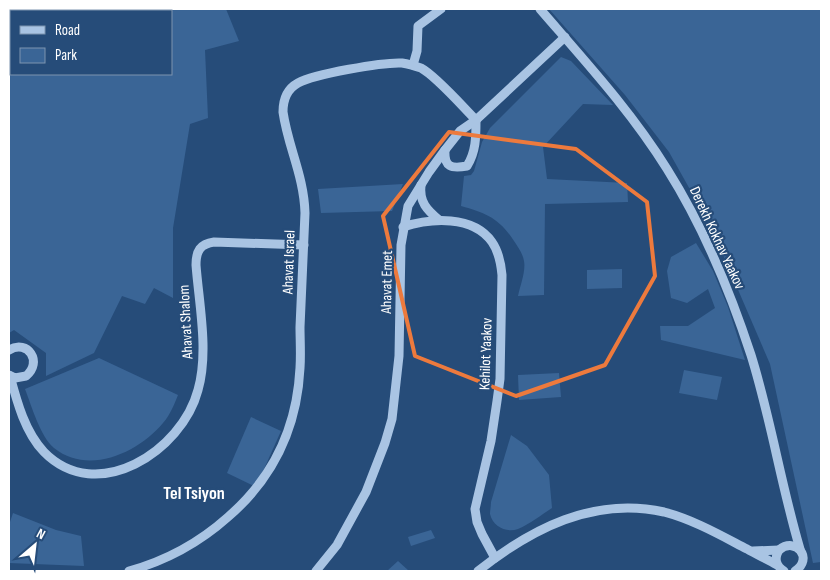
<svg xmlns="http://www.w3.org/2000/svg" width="830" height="580" font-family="'Sofia Sans Condensed',sans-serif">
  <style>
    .green { fill: #3a6596; fill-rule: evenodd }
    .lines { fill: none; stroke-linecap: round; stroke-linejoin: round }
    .minor { stroke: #a9c4e3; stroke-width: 9 }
    .marked { fill: none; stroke: #ed7a3d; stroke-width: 4; stroke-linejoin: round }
    .labels { text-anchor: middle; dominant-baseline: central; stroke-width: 4.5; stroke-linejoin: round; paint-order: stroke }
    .street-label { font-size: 15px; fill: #fff; stroke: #264c79 }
    .quarter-label { font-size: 18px; font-weight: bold; fill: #fff; stroke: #264c79 }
  </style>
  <rect width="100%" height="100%" fill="#264c79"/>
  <g class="green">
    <path d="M9,9H226L239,41L205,50L208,118L190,124L173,228V298L154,288L145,304L122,296L94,353L46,376V353L14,330L9,333ZM11,11H171V74H11Z"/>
    <polygon points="549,9 821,9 821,562 813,563 770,364 711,227 669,152 625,95"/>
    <path d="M561,57L571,61L613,105L583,104L543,147L547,179L627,183L628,202L545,204L544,295L518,296C520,286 526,271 524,261C523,254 518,247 514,241C499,218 486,213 461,206L464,176L471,175L474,171L482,142L490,128Z"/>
    <polygon points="403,184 392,211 321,213 318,189"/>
    <polygon points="696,243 713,271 728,307 745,360 661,340 660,326 688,326 715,308 708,289 687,303 671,298 667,271 671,257"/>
    <polygon points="622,269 622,288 587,289 587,270"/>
    <path d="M99,358L178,395C174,405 170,415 163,423C139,452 89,476 54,448C40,436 32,407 25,389Z"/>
    <polygon points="684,370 722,377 717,400 679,393"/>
    <polygon points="559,373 561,397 519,400 518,375"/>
    <polygon points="251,417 281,431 256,487 227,473"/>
    <path d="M511,435L527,446L549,475L552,508C541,515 530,524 518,529C507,533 493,527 490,514C490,511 491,506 491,502Z"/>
    <polygon points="13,513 56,530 81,536 84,566 9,563 9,525"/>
    <polygon points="431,530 435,538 411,546 408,537"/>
    <polygon points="398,561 409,571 387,571"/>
  </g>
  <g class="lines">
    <g class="minor">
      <path d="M540,9C584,60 631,111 667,169C703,226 730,291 751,355C771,419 781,485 800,549"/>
      <polyline points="413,65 417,51 418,26 441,9"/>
      <path d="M421,185C419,202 427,210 439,220"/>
      <path d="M403,227C431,218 473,215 492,242C499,252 501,264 502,275L500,379L497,401L491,441L475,509L477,522L482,534L495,558"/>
      <path d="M9,350C28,339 43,362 26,376L15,378L9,375"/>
      <path d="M10,376C17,402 25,432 44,452C97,506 182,451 198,390C209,352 199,304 196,265C196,251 200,244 214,242L304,245"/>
      <polyline points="753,551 779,550"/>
      <path d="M129,571C165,561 200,542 228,517C273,478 297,428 300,368C301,354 300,340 300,327C302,289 303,251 305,213C304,176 288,147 283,112C283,100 287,89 298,83C314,74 383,62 402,63C408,64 415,66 421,68C436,76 463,107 476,120C476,137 476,152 467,166C451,169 444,167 445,150"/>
      <polyline points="316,571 337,545 366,492 385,443 392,419 399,356 401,245 408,206 429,172 445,150 460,131 476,120 565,37"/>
      <path d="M478,571C531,529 594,496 664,512C694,520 720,535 747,549C757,555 767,559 777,565"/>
      <path d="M784,571C776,566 774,558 779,550C796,536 814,559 795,571"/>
    </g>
  </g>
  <path class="marked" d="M449,132L576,149L647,202L655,276L605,365L516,396L415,356L383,216Z"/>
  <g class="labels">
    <g class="street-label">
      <text transform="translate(717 238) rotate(65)">Derekh Kokhav Yaakov</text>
      <text transform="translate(289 262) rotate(-88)">Ahavat Israel</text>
      <text transform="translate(387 282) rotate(-89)">Ahavat Emet</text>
      <text transform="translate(186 322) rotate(-93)">Ahavat Shalom</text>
      <text transform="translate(486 354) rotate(-88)">Kehilot Yaakov</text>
    </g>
    <g class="quarter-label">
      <text x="194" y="493">Tel Tsiyon</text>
    </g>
  </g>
  <rect width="830" height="580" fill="none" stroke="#ffffff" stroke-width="20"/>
  <rect x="10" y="10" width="162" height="65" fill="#264c79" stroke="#7d94af"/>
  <rect x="20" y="26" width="25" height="8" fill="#a9c4e3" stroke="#7d94af"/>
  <text x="55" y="35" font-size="15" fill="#ffffff">Road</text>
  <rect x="20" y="48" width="25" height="15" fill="#3a6596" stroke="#7d94af"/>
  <text x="55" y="60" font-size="15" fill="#ffffff">Park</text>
  <g transform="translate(35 545) rotate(28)" stroke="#264c79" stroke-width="4" paint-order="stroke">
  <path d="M0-4L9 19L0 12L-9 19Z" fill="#ffffff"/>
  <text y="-8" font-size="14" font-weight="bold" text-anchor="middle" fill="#ffffff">N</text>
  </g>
</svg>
